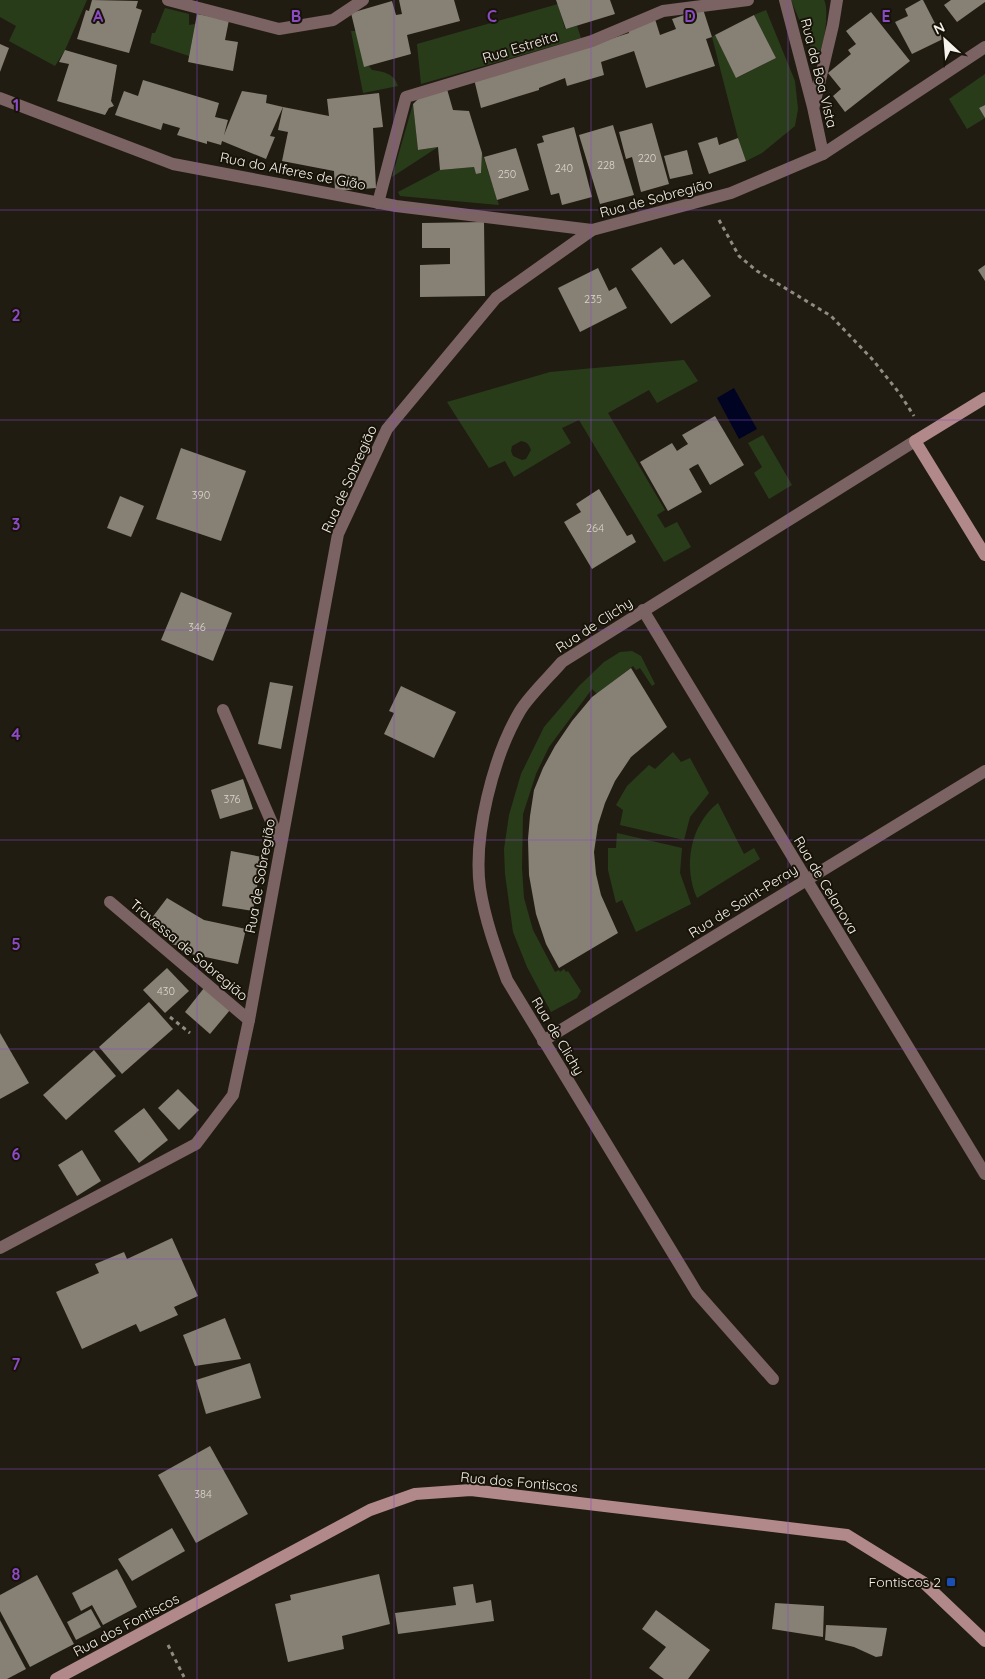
<svg xmlns="http://www.w3.org/2000/svg" width="985" height="1679" font-family="Quicksand,sans-serif">
  <style>
    .green { fill: #293c1a; fill-rule: evenodd }
    .water { fill: #000322 }
    .building { fill: #878074 }
    .lines { fill: none; stroke-linecap: round; stroke-linejoin: round }
    .path { stroke: #908c84; stroke-width: 3; stroke-dasharray: 4 4; stroke-linecap: butt }
    .lane { stroke: #7b6263; stroke-width: 12 }
    .street { stroke: #7b6263; stroke-width: 12 }
    .secondary { stroke: #b1898b; stroke-width: 12 }
    .grid { fill: none; stroke: #8d4ac6; stroke-width: 1; stroke-opacity: 0.55 }
    .transit-dot { fill: #1a4fb4; stroke: #181309; stroke-width: 2 }
    .labels { text-anchor: middle; dominant-baseline: central; stroke-width: 4; stroke-linejoin: round; paint-order: stroke }
    .number-label { font-size: 11px; fill: #dad5cd }
    .street-label { font-size: 14px; fill: #f5f1eb; stroke: #181309 }
    .poi-label { font-size: 14px; fill: #f5f1eb; stroke: #181309; text-anchor: end }
    .grid-label { font-size: 16px; text-anchor: middle; font-weight: bold; fill: #8d4ac6; stroke: #181309; stroke-width: 4; stroke-linejoin: round; paint-order: stroke }
  </style>
  <rect width="100%" height="100%" fill="#211c12"/>
  <g class="green">
    <polygon points="0,0 87,0 65,50 55,66 9,41 16,26 0,17"/>
    <path d="M791,0H824C829,8 825,42 820,51C819,54 817,56 815,58Z"/>
    <polygon points="558,4 565,29 577,26 581,38 421,84 417,44"/>
    <polygon points="165,8 189,14 189,25 195,24 189,56 150,43 152,33 155,33"/>
    <polygon points="766,10 795,81 798,109 795,126 762,153 746,161 738,138 712,37 715,35 737,78 776,58 754,15"/>
    <path d="M351,31H356L368,65L372,70C384,72 394,73 398,86L363,93Z"/>
    <polygon points="985,74 985,105 979,108 985,118 967,129 949,99"/>
    <polygon points="413,104 418,150 438,147 392,177"/>
    <polygon points="482,153 499,205 400,196 398,192 440,170 474,167 476,174 481,173"/>
    <path d="M684,360L698,381L657,403L649,390L608,413L665,510L657,515L665,528L677,522L691,547L664,562L579,420L562,428L571,443L514,477L505,461L489,468L447,402L550,372ZM521,441C527,442 529,444 531,450L526,459L522,460L513,456L511,451L512,446Z"/>
    <polygon points="763,435 792,485 769,499 754,473 762,467 748,443"/>
    <polygon points="632,651 641,656 655,684 652,686 640,668 636,670 633,666 597,694 592,689 549,747 536,774 523,814 522,868 524,898 533,930 555,972 559,970 560,972 564,969 566,972 568,971 581,991 577,998 551,1012 527,967 513,932 505,874 504,849 509,815 521,774 544,727 579,686 604,662 620,652"/>
    <polygon points="673,752 681,762 690,758 709,793 690,817 684,840 620,825 623,810 616,805 627,786 649,765 655,769"/>
    <path d="M718,803L744,854L754,848L760,859L697,898C683,866 690,825 718,803Z"/>
    <polygon points="617,833 682,848 680,873 691,904 636,932 622,900 616,903 608,870 608,848 616,848"/>
  </g>
  <polygon class="water" points="734,388 757,429 739,439 717,398"/>
  <g class="building">
    <polygon points="92,0 138,1 136,8 142,10 129,53 77,39 86,10 89,11"/>
    <polygon points="399,0 454,0 460,21 407,35 411,54 364,67 351,13 392,1 396,15 402,14"/>
    <polygon points="556,0 610,0 615,14 566,29"/>
    <polygon points="921,0 923,0 943,39 912,54 895,22 908,16 905,9"/>
    <polygon points="951,0 985,0 985,2 957,22 944,5"/>
    <polygon points="703,9 712,37 706,39 715,66 646,88 634,51 601,62 604,75 567,86 565,78 539,88 539,90 481,108 474,79 595,44 629,33 627,27 655,19 660,35 676,29 672,19"/>
    <polygon points="871,12 910,61 845,112 833,96 841,89 828,73 851,54 848,50 856,44 846,31"/>
    <polygon points="197,14 229,20 225,40 238,42 233,71 188,62"/>
    <polygon points="754,15 776,58 736,78 715,35"/>
    <polygon points="0,44 9,48 0,72"/>
    <polygon points="65,50 117,65 111,101 114,106 109,108 105,115 57,101 69,64 59,62"/>
    <polygon points="143,80 219,103 215,117 228,120 224,135 242,91 267,95 266,103 283,107 270,136 275,137 266,159 222,141 221,145 207,141 207,144 177,135 180,128 173,126 163,123 161,130 115,115 124,91 138,96"/>
    <polygon points="447,89 453,110 469,111 482,153 481,173 476,174 474,167 440,170 438,147 418,150 413,104 422,95"/>
    <polygon points="379,93 383,127 373,128 376,188 335,191 334,171 282,161 288,132 278,130 283,107 329,116 327,99"/>
    <polygon points="985,105 985,118 979,108"/>
    <polygon points="652,123 669,184 641,192 632,157 626,159 619,132"/>
    <polygon points="613,125 634,195 600,204 579,135"/>
    <polygon points="574,127 592,197 562,205 559,193 551,195 537,144 544,142 542,136"/>
    <polygon points="717,137 719,145 738,138 746,161 709,174 698,143"/>
    <polygon points="516,148 529,190 497,200 484,157"/>
    <polygon points="687,150 693,174 670,179 664,156"/>
    <polygon points="484,222 485,296 420,297 420,265 450,264 450,248 422,248 422,223"/>
    <polygon points="661,247 674,265 683,259 711,296 671,324 631,269"/>
    <polygon points="985,265 985,281 978,270"/>
    <polygon points="598,268 609,291 616,287 627,308 580,332 558,288"/>
    <polygon points="715,416 744,465 710,485 698,464 694,466 689,469 702,492 668,511 640,462 672,443 677,451 683,447 688,444 682,435"/>
    <polygon points="181,448 246,471 221,541 156,519"/>
    <polygon points="599,489 627,536 632,534 636,542 592,569 564,522 581,512 576,504"/>
    <polygon points="120,496 144,506 131,537 107,528"/>
    <polygon points="181,592 232,613 213,661 161,640"/>
    <polygon points="631,668 667,727 631,757 615,781 605,803 598,825 594,852 596,874 601,895 618,933 559,968 546,944 536,914 529,875 528,839 530,816 534,790 543,768 555,746 572,721 592,697"/>
    <polygon points="270,682 293,686 281,749 258,744"/>
    <polygon points="401,686 456,712 434,758 384,734 394,713 389,711"/>
    <polygon points="243,779 253,809 220,819 211,790"/>
    <polygon points="231,851 262,857 253,911 222,906"/>
    <polygon points="167,898 204,920 246,929 238,964 182,952 184,947 171,944 172,940 148,923"/>
    <polygon points="167,968 189,991 165,1013 143,990"/>
    <polygon points="204,988 230,1010 210,1034 185,1012"/>
    <polygon points="149,1002 173,1029 122,1074 99,1047"/>
    <polygon points="0,1033 29,1083 0,1099"/>
    <polygon points="94,1050 116,1076 66,1120 43,1095"/>
    <polygon points="178,1089 199,1110 179,1130 158,1108"/>
    <polygon points="144,1108 168,1140 139,1163 114,1131"/>
    <polygon points="82,1150 101,1181 77,1196 58,1165"/>
    <polygon points="172,1238 198,1296 174,1307 178,1315 140,1332 136,1324 82,1349 56,1292 99,1273 95,1264 124,1252 127,1259"/>
    <polygon points="225,1318 241,1359 195,1366 183,1335"/>
    <polygon points="250,1363 261,1398 206,1414 196,1380"/>
    <polygon points="210,1446 248,1514 196,1543 158,1475"/>
    <polygon points="172,1528 185,1551 132,1581 118,1559"/>
    <polygon points="117,1569 137,1607 103,1625 92,1605 81,1611 72,1593"/>
    <polygon points="379,1574 390,1624 342,1636 344,1649 288,1662 275,1604 291,1600 290,1595"/>
    <polygon points="37,1575 74,1644 30,1667 0,1611 0,1595"/>
    <polygon points="473,1584 476,1603 491,1600 494,1621 398,1634 395,1613 456,1605 453,1587"/>
    <polygon points="775,1603 824,1606 823,1637 772,1629"/>
    <polygon points="91,1609 101,1627 76,1640 67,1622"/>
    <polygon points="656,1610 710,1650 688,1679 664,1679 649,1668 666,1647 642,1629"/>
    <polygon points="0,1620 26,1669 7,1679 0,1679"/>
    <polygon points="826,1625 887,1628 882,1656 876,1657 854,1647 825,1640"/>
  </g>
  <g class="lines">
    <g class="path">
      <polyline points="719,220 739,256 757,271 831,316 873,360 900,394 914,416"/>
      <polyline points="170,1017 190,1033"/>
      <polyline points="168,1645 184,1677"/>
    </g>
    <g class="lane">
      <polyline points="223,710 281,844"/>
      <polyline points="110,902 249,1020"/>
    </g>
    <g class="street">
      <polyline points="168,0 279,29 333,20 363,0"/>
      <polyline points="785,0 813,107 823,154"/>
      <polyline points="0,98 173,164 396,206 592,230"/>
      <polyline points="814,105 833,25 837,0"/>
      <polyline points="378,203 406,97 592,41 663,11 748,0"/>
      <polyline points="643,610 985,1174"/>
      <polyline points="543,1041 985,771"/>
      <polyline points="0,1248 196,1144 233,1095 249,1020 338,534 387,429 496,298 592,230 731,193 823,154 985,47"/>
      <path d="M773,1379L697,1293L507,980C496,950 485,920 480,888C473,836 493,757 520,711C529,696 550,676 562,662L915,441"/>
    </g>
    <g class="secondary">
      <polyline points="985,398 915,441 985,555"/>
      <polyline points="56,1679 370,1510 415,1494 471,1490 847,1535 923,1582 985,1641"/>
    </g>
  </g>
  <path class="grid" d="M197,0V1679M394,0V1679M591,0V1679M788,0V1679M0,210H985M0,420H985M0,630H985M0,840H985M0,1049H985M0,1259H985M0,1469H985"/>
  <rect class="transit-dot" x="946" y="1577" width="10" height="10" rx="2.5"/>
  <g class="labels">
    <g class="number-label">
      <text x="647" y="158">220</text>
      <text x="606" y="165">228</text>
      <text x="564" y="168">240</text>
      <text x="507" y="174">250</text>
      <text x="593" y="299">235</text>
      <text x="201" y="495">390</text>
      <text x="595" y="528">264</text>
      <text x="197" y="627">346</text>
      <text x="232" y="799">376</text>
      <text x="166" y="991">430</text>
      <text x="203" y="1494">384</text>
    </g>
    <g class="street-label">
      <text transform="translate(520 47) rotate(-17)">Rua Estreita</text>
      <text transform="translate(819 73) rotate(76)">Rua da Boa Vista</text>
      <text transform="translate(293 171) rotate(11)">Rua do Alferes de Gião</text>
      <text transform="translate(656 198) rotate(-15)">Rua de Sobregião</text>
      <text transform="translate(349 479) rotate(-66)">Rua de Sobregião</text>
      <text transform="translate(594 625) rotate(-33)">Rua de Clichy</text>
      <text transform="translate(260 876) rotate(-80)">Rua de Sobregião</text>
      <text transform="translate(826 885) rotate(59)">Rua de Celanova</text>
      <text transform="translate(743 901) rotate(-32)">Rua de Saint-Peray</text>
      <text transform="translate(189 950) rotate(40)">Travessa de Sobregião</text>
      <text transform="translate(558 1036) rotate(59)">Rua de Clichy</text>
      <text transform="translate(519 1482) rotate(5)">Rua dos Fontiscos</text>
      <text transform="translate(126 1625) rotate(-28)">Rua dos Fontiscos</text>
    </g>
    <g class="poi-label">
      <text x="941" y="1582">Fontiscos 2</text>
    </g>
  </g>
  <g class="grid-label">
    <text x="98" y="22">A</text>
    <text x="296" y="22">B</text>
    <text x="492" y="22">C</text>
    <text x="690" y="22">D</text>
    <text x="886" y="22">E</text>
    <text x="16" y="111">1</text>
    <text x="16" y="321">2</text>
    <text x="16" y="530">3</text>
    <text x="16" y="740">4</text>
    <text x="16" y="950">5</text>
    <text x="16" y="1160">6</text>
    <text x="16" y="1370">7</text>
    <text x="16" y="1580">8</text>
  </g>
  <g transform="translate(945 40) rotate(334)" stroke="#181309" stroke-width="4" paint-order="stroke">
  <path d="M0-4L9 19L0 12L-9 19Z" fill="#f5f1eb"/>
  <text y="-8" font-size="14" font-weight="bold" text-anchor="middle" fill="#f5f1eb">N</text>
  </g>
</svg>
